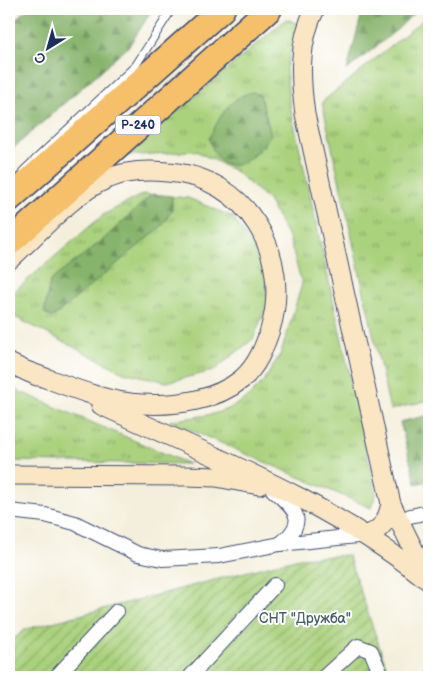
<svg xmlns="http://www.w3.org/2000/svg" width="438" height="686" font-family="'Balsamiq Sans',sans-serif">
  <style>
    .grass { fill: url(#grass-tufts); stroke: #62806e }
    .forest { fill: url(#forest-firs); stroke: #517265 }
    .garden { fill: url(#garden-furrows); stroke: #62806e }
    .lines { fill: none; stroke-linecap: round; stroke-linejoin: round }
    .lane-casing { stroke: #3c4c71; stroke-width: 9 }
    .street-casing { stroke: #3c4c71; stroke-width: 16 }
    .secondary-casing { stroke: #3c4c71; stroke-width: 21 }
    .highway-casing { stroke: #3c4c71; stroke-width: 28 }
    .lane { stroke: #fff; stroke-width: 7 }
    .street { stroke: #fff; stroke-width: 14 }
    .secondary { stroke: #fbe6c4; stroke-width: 19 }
    .highway { stroke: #f6c06b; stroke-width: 25 }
    .labels { text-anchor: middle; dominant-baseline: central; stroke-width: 4; stroke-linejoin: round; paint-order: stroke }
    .shield { fill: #fff; stroke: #5f6d8e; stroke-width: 1 }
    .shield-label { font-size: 12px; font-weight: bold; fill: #1b2f5e }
    .park-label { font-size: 14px; fill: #466067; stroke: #fff }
  </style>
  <defs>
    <pattern id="grass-tufts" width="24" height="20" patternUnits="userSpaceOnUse" patternTransform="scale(1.25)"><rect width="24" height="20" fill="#aad27d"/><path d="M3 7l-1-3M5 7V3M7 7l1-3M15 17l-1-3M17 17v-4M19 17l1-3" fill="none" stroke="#8aab6a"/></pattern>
    <pattern id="forest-firs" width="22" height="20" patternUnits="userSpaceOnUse" patternTransform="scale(1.25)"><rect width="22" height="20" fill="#87b46c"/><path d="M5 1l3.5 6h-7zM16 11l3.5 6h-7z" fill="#6e935c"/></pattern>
    <pattern id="garden-furrows" width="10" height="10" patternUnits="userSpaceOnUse" patternTransform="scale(1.25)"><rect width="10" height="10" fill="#aad27d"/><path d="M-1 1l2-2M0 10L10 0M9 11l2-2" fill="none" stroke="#8aab6a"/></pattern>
  </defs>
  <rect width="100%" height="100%" fill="#fff"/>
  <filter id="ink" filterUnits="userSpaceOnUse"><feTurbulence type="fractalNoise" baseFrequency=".02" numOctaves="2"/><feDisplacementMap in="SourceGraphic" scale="10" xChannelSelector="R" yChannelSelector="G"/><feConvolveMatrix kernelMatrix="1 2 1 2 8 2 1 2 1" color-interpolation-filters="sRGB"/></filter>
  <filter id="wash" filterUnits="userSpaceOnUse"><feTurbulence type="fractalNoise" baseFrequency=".0096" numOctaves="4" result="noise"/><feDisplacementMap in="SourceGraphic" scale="20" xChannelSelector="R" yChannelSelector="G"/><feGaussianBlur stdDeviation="1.12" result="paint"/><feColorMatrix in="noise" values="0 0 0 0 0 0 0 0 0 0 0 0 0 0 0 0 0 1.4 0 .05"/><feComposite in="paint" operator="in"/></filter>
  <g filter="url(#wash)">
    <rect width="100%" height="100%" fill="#f4efdc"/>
    <g class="grass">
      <polygon points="429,15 429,400 390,410 322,102"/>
      <polygon points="286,19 299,24 286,68 289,101 376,494 371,508 170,421 213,414 231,408 247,398 264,381 281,353 302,284 289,238 268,200 235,171 196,151 125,156"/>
      <polygon points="143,194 188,198 233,217 265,266 268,303 253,339 213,371 167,382 123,372 9,314 9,296 103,215"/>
      <polygon points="9,387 189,464 9,461"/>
    </g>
    <g class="forest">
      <polygon points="28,9 153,9 129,46 9,152 9,24"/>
      <polygon points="363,9 418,9 398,29 347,70"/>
      <path d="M253,92L260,95L271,134C253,163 222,184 209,139C218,119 230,96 253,92Z"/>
      <polygon points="152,194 172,196 172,210 162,226 52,318 44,312 50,281 104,239"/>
      <polygon points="429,415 429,481 416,484 400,422"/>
    </g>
    <polygon class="garden" points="348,555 390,677 9,677 9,643 26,629 299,558"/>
  </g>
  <g filter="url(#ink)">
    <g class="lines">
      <defs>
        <polyline id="lane" points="23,171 136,65 172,9"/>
        <g id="street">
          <path d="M273,490C297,511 308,521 280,544"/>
          <polyline points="9,511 45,515 75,523 138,554 162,559 219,556 280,544 367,535"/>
          <polyline points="410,516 429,512"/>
          <polyline points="56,677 117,611"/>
          <polyline points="190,677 275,585"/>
          <polyline points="324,677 358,646 371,651 382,677"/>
        </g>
        <g id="secondary">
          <path d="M315,9C298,42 300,78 305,114L391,504C387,521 383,528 368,535"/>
          <path d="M9,260C36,236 74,192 107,179C125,171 147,170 167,172C247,176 293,256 270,330C264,348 257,366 242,379C215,401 176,406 142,404C102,402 64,384 26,371"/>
          <polyline points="9,363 37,376"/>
          <path d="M101,405C216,458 329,501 429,581"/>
          <polyline points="9,475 186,476 216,477 259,485"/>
          <polyline points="391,504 426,575"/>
        </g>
        <g id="highway">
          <polyline points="9,199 222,9"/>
          <polyline points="9,243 269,9"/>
        </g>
      </defs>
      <use href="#lane" class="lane-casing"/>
      <use href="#street" class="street-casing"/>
      <use href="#secondary" class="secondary-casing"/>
      <use href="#highway" class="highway-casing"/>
      <use href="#lane" class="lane"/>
      <use href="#street" class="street"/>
      <use href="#secondary" class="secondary"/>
      <use href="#highway" class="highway"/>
    </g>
  </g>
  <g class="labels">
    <rect class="shield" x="115.5" y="115.5" width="45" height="19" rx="4"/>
    <g class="shield-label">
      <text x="138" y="125">Р-240</text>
    </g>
    <g class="park-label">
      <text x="305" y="618">СНТ "Дружба"</text>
    </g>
  </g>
  <rect width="438" height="686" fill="none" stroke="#fff" stroke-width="30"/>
  <g transform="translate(48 48) rotate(217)" stroke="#ffffff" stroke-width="4" paint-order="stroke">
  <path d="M0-4L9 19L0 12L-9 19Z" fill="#1b2f5e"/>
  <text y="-8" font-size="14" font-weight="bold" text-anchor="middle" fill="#1b2f5e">С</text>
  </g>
</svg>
